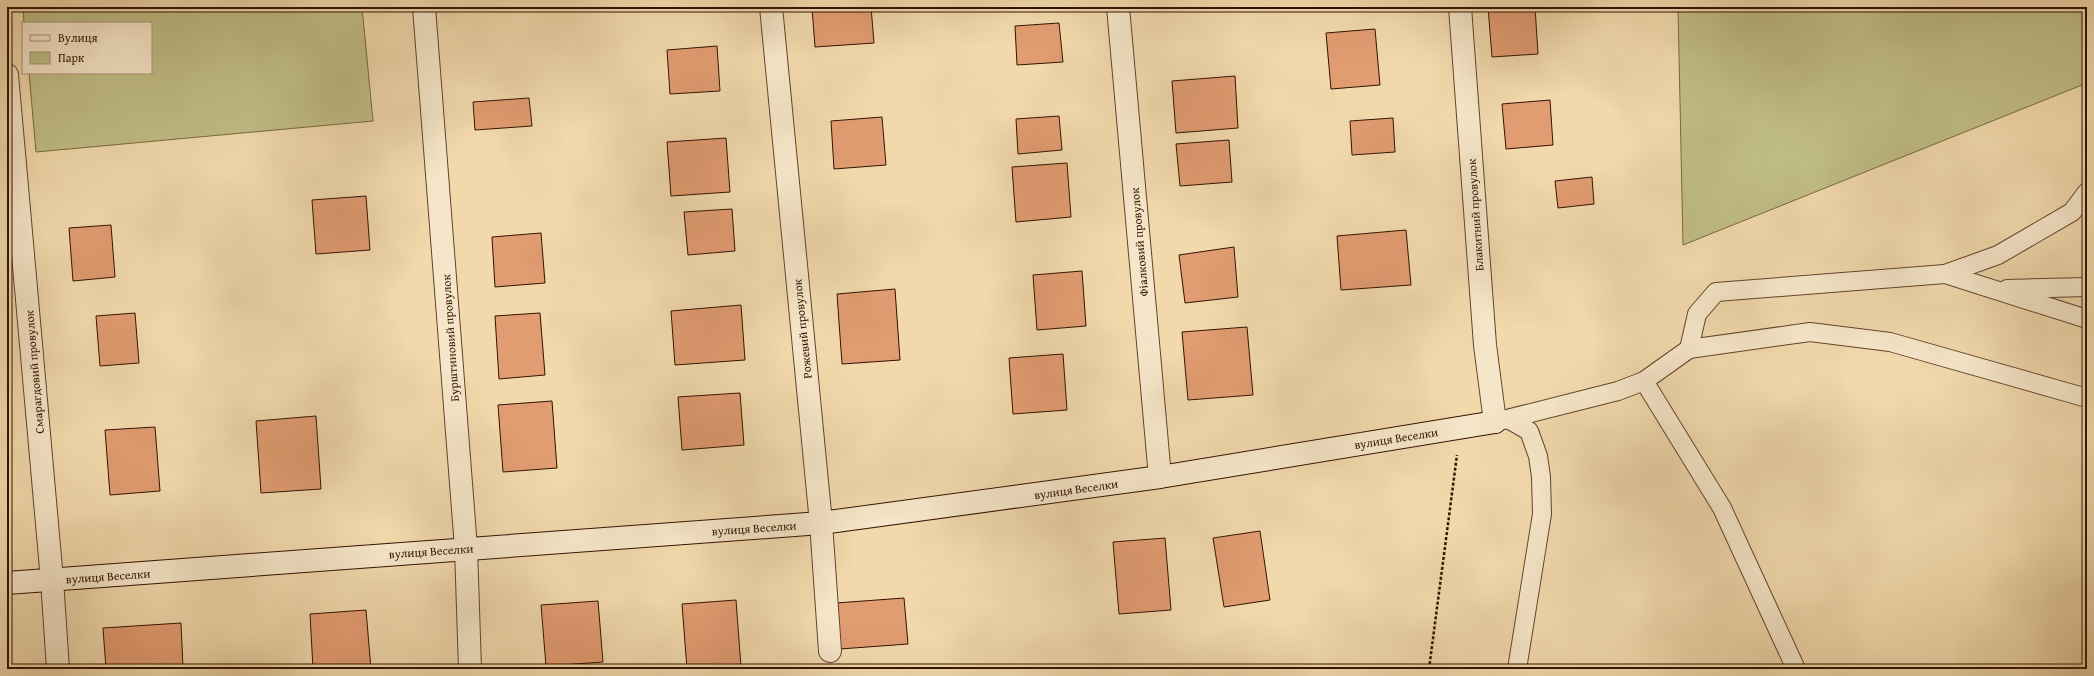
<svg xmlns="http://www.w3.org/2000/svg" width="2094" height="676" font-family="'Gentium Book Plus',serif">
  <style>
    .green { fill: #c0be85; stroke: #7a6844 }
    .building { fill: #e19c71; stroke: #331302 }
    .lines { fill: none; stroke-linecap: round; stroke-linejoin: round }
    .lane-casing { stroke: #62442c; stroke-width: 20 }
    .street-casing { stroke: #62442c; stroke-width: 24 }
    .secondary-casing { stroke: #331302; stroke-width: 24 }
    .path { stroke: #331302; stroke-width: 2.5; stroke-dasharray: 3 2; stroke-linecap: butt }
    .lane { stroke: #f6e6c9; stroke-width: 18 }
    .street { stroke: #f6e6c9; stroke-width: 22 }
    .secondary { stroke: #f6e6c9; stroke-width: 22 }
    .labels { text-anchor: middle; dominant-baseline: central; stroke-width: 3; stroke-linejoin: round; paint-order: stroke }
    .street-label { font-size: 12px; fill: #331302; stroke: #f6e6c9 }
  </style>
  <rect width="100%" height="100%" fill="#f1d9ac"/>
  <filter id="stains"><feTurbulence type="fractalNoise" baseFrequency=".005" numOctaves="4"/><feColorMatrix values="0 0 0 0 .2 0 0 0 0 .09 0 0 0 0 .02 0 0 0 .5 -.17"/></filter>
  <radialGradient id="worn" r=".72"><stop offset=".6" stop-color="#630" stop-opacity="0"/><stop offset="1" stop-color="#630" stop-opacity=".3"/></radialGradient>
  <g class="green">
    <polygon points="23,7 362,7 373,121 36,152 29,73 151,73 151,23 24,23"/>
    <polygon points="1678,7 2087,7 2087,83 1683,245"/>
  </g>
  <g class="building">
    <polygon points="830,7 871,7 874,43 815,47 812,8"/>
    <polygon points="1488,7 1535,7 1538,54 1492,57"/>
    <polygon points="1059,23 1063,62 1017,65 1015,26"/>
    <polygon points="1375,29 1380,85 1331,89 1326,33"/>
    <polygon points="717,46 720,91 670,94 667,50"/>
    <polygon points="1235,76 1238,128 1176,133 1172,81"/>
    <polygon points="529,98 532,126 475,130 473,102"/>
    <polygon points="1550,100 1553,145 1506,149 1502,104"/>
    <polygon points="1059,116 1062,150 1018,154 1016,119"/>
    <polygon points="882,117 886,165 834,169 831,121"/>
    <polygon points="1393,118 1395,152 1352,155 1350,121"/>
    <polygon points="726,138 730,192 671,196 667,142"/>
    <polygon points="1229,140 1232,182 1180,186 1176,144"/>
    <polygon points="1067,163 1071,217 1016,222 1012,167"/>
    <polygon points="1592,177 1594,204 1558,208 1555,181"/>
    <polygon points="366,196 370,250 316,254 312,200"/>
    <polygon points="732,209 735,251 688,255 684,212"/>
    <polygon points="111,225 115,277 73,281 69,228"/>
    <polygon points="1406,230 1411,285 1341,290 1337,236"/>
    <polygon points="541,233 545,283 495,287 492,237"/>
    <polygon points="1234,247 1238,297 1185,303 1179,255"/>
    <polygon points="1082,271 1086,326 1037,330 1033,275"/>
    <polygon points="895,289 900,360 842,364 837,294"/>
    <polygon points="741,305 745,360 675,365 671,311"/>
    <polygon points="135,313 139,363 100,366 96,316"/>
    <polygon points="540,313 545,375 499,379 495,316"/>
    <polygon points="1247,327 1253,395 1188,400 1182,332"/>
    <polygon points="1063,354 1067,410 1013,414 1009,358"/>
    <polygon points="740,393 744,445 682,450 678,397"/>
    <polygon points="552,401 557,468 503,472 498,405"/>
    <polygon points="316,416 321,489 261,493 256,421"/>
    <polygon points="155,427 160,491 110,495 105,430"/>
    <polygon points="1260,531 1270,600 1224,607 1213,538"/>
    <polygon points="1165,538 1171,610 1119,614 1113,542"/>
    <polygon points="904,598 908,644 840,649 836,603"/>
    <polygon points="736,600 741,667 687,669 682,604"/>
    <polygon points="598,601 603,662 546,666 541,605"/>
    <polygon points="366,610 371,669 313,669 310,614"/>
    <polygon points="181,623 183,668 106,669 103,628"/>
  </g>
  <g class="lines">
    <defs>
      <g id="lane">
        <polyline points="1945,274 1998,255 2072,212 2087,192"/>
        <polyline points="2007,289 2087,287"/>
        <polyline points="1689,349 1810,332 1890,342 2087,398"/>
        <polyline points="1644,381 1722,508 1796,669"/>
        <polyline points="1508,419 1529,431 1538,456 1541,477 1542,514 1517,669"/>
        <polyline points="1495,422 1618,391 1644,381 1689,349 1697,314 1716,292 1945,274 2087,319"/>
      </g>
      <g id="street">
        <polyline points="424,7 466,548 470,669"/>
        <polyline points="771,7 821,523 830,651"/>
        <polyline points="1118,7 1160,477"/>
        <polyline points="1460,7 1485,345 1495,422"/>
        <polyline points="7,75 52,580 58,669"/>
      </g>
      <polyline id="secondary" points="7,583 821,523 1160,477 1495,422"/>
    </defs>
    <use href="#lane" class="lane-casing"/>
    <use href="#street" class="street-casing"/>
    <use href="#secondary" class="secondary-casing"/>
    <polyline class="path" points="1429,669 1457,455"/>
    <use href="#lane" class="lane"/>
    <use href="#street" class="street"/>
    <use href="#secondary" class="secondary"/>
  </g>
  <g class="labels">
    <g class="street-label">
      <text transform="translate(1475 215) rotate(-94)">Блакитний провулок</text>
      <text transform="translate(1139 242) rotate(-95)">Фіалковий провулок</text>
      <text transform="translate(802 329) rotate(-96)">Рожевий провулок</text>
      <text transform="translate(450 338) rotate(-94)">Бурштиновий провулок</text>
      <text transform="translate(34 372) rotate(-95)">Смарагдовий провулок</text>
      <text transform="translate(1396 438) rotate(-9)">вулиця Веселки</text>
      <text transform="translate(1076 489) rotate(-8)">вулиця Веселки</text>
      <text transform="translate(754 528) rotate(-4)">вулиця Веселки</text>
      <text transform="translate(431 551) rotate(-4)">вулиця Веселки</text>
      <text transform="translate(108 576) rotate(-4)">вулиця Веселки</text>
    </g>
  </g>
  <rect width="2094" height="676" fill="none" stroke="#f1d9ac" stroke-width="24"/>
  <rect x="8" y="8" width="2078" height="660" fill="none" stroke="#331302" stroke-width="2"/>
  <rect x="12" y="12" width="2070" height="652" fill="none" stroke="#331302"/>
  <rect x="22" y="22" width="130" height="52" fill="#f6e6c9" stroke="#a89279"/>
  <rect x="30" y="35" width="20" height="6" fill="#f6e6c9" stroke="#a89279"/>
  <text x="58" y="42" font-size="12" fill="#331302">Вулиця</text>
  <rect x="30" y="52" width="20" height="12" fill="#c0be85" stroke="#a89279"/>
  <text x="58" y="62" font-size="12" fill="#331302">Парк</text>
  <rect width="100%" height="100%" filter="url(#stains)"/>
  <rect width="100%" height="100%" fill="url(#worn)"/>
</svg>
